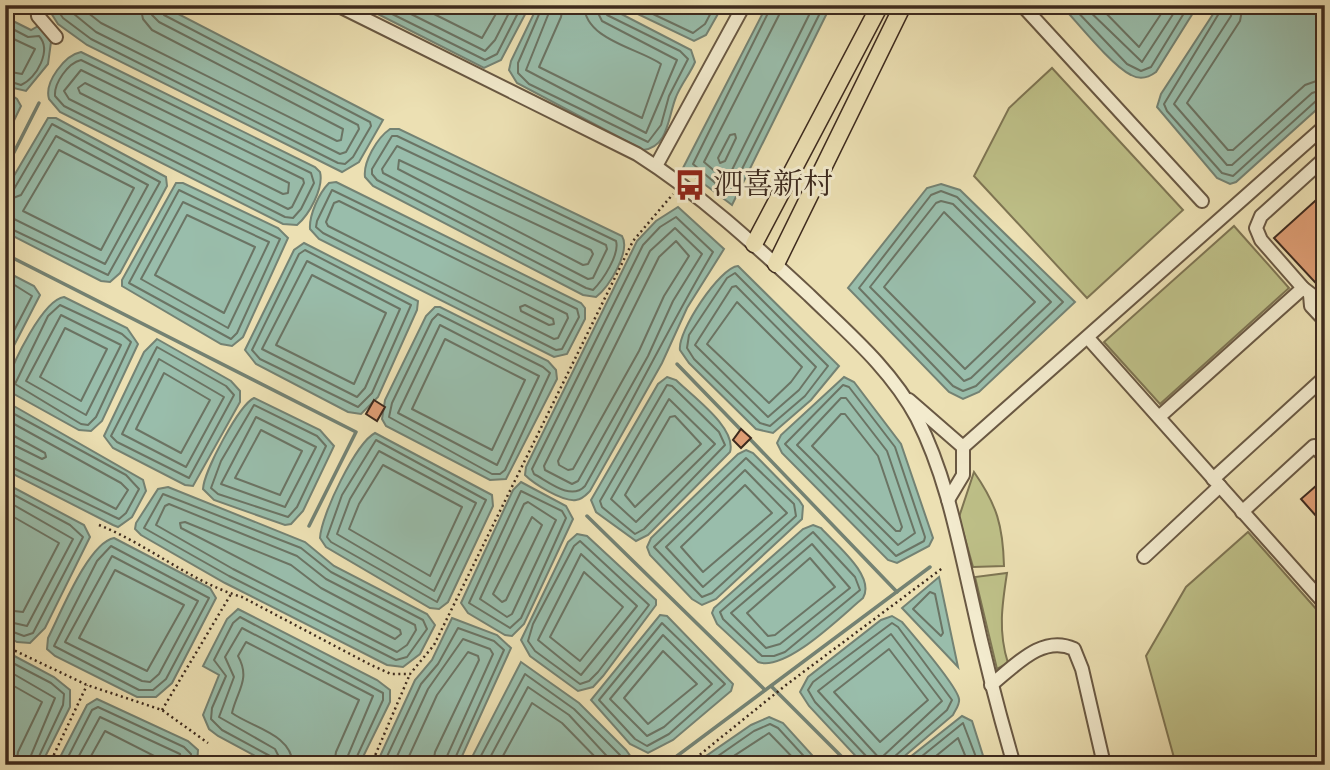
<svg xmlns="http://www.w3.org/2000/svg" width="1330" height="770" font-family="'IM FELL DW Pica','Noto Serif SC',serif">
  <style>
    .green { fill: #bec088; stroke: #7e7553; stroke-width: 2 }
    .water { fill: #99bdab; stroke: #748273; stroke-width: 2 }
    .lines { fill: none; stroke-linecap: round; stroke-linejoin: round }
    .shore { stroke: #6b7464; stroke-width: 2 }
    .stream { stroke: #748273; stroke-width: 3.5 }
    .building { fill: #de9d74; stroke: #3d2a1e; stroke-width: 2 }
    .minor-casing { stroke: #695843; stroke-width: 16 }
    .major-casing { stroke: #3d2a1e; stroke-width: 19 }
    .path { stroke: #3d2a1e; stroke-width: 2.5; stroke-dasharray: 2 3.5; stroke-linecap: butt }
    .minor { stroke: #f3ebce; stroke-width: 12 }
    .major { stroke: #ece0b3; stroke-width: 16 }
    .labels { text-anchor: middle; dominant-baseline: central; stroke-width: 6; stroke-linejoin: round; paint-order: stroke }
    .poi-label { font-size: 30px; fill: #3d2a1e; stroke: #f3ebce; text-anchor: start }
  </style>
  <rect width="100%" height="100%" fill="#ece0b3"/>
  <filter id="stains"><feTurbulence type="fractalNoise" baseFrequency=".00286" numOctaves="4"/><feColorMatrix values="0 0 0 0 .2 0 0 0 0 .09 0 0 0 0 .02 0 0 0 .5 -.17"/></filter>
  <radialGradient id="worn" r=".72"><stop offset=".6" stop-color="#630" stop-opacity="0"/><stop offset="1" stop-color="#630" stop-opacity=".3"/></radialGradient>
  <g class="green">
    <polygon points="1052,68 1183,210 1087,298 974,176 1009,108"/>
    <polygon points="1234,226 1289,288 1160,404 1104,342"/>
    <path d="M974,472C997,505 1003,526 1004,566L973,567L959,517Z"/>
    <polygon points="1248,532 1325,619 1325,765 1176,765 1146,656 1186,587"/>
    <path d="M1007,573C1002,605 998,632 1008,663L997,669L975,577Z"/>
  </g>
  <g class="water">
    <polygon points="46,5 161,5 383,120 359,162 342,172 87,45 58,24"/>
    <polygon points="360,5 530,5 501,60 484,68"/>
    <path d="M538,5H604L691,50L695,62C690,74 681,84 676,97C668,116 669,147 643,150L517,83L509,70L511,61Z"/>
    <polygon points="619,5 723,5 706,35 694,41"/>
    <polygon points="767,5 831,5 732,205 683,168"/>
    <path d="M1061,5H1198L1156,72C1148,78 1140,80 1131,75C1111,65 1078,23 1061,5Z"/>
    <polygon points="1219,5 1325,5 1325,102 1236,182 1230,184 1217,178 1157,107 1161,94"/>
    <polygon points="5,17 31,30 40,25 51,42 48,64 26,91 5,86"/>
    <path d="M81,52L315,167L320,172C324,188 309,215 297,225L283,224L60,112L49,99C44,82 65,55 81,52Z"/>
    <polygon points="5,91 17,99 21,106 5,139"/>
    <polygon points="48,118 56,118 166,177 167,186 120,273 110,282 101,281 5,232 5,191"/>
    <path d="M390,129H399L622,236C631,251 609,287 596,297L583,295L373,186L365,177C363,162 377,138 390,129Z"/>
    <path d="M336,182L581,303L585,308V319L567,354L554,357L319,239L310,229C309,215 319,193 329,183Z"/>
    <polygon points="176,183 183,183 278,228 288,238 243,337 232,346 221,344 122,286 122,280"/>
    <polygon points="941,184 960,190 1075,302 979,392 963,399 949,392 848,288 927,188"/>
    <path d="M678,207L724,249L687,308L662,363L590,491C586,495 583,499 576,500C563,502 534,484 525,475L526,467L637,241L656,221Z"/>
    <polygon points="304,243 418,301 417,310 378,397 361,414 348,412 256,364 245,350 294,250"/>
    <path d="M738,266L839,366L811,400L773,433L756,429L689,363L680,350C677,332 720,267 738,266Z"/>
    <polygon points="5,271 34,286 40,295 5,363"/>
    <path d="M64,297L127,328L138,344L102,421L91,431L79,430L14,394L7,383C13,362 43,300 64,297Z"/>
    <polygon points="435,307 440,307 548,361 556,370 557,379 506,479 490,480 386,426 382,419 385,400 426,316"/>
    <polygon points="157,339 231,381 240,391 240,402 193,486 185,485 113,448 104,436 144,352"/>
    <path d="M667,377L676,380C693,397 737,428 730,452L648,535L636,541L596,512L591,500L658,384Z"/>
    <polygon points="844,377 854,382 901,444 933,538 929,546 897,563 888,560 782,453 777,443 781,435"/>
    <path d="M254,398L320,430L334,446L303,511L291,524L285,525L214,500L203,489C204,471 239,405 254,398Z"/>
    <polygon points="5,401 143,480 146,491 132,517 118,527 113,525 5,470"/>
    <path d="M375,433L492,495L493,506L448,602L439,609L430,608L326,547L320,538C321,515 356,443 375,433Z"/>
    <polygon points="746,450 753,453 799,500 803,506 802,519 716,599 702,605 692,599 650,555 647,547 651,538 738,454"/>
    <polygon points="521,482 566,506 573,519 524,624 512,636 505,635 468,613 461,603 513,490"/>
    <polygon points="5,483 84,525 90,537 45,628 30,643 17,642 5,635"/>
    <polygon points="168,487 305,542 334,566 427,614 435,625 420,654 403,667 387,665 225,583 141,535 135,529 136,523 158,489"/>
    <path d="M813,525L821,528C835,544 876,576 863,598C841,616 786,672 758,662L717,624L712,613L714,608L803,529Z"/>
    <polygon points="577,534 587,536 656,600 656,605 603,676 593,687 578,691 530,656 521,640 568,542"/>
    <path d="M114,538L210,588L216,598L172,683L156,697H137L55,656L47,649L48,638C60,615 88,543 114,538Z"/>
    <polygon points="939,577 958,667 902,608"/>
    <polygon points="238,609 377,680 390,690 390,702 359,765 272,765 218,736 209,729 203,715 219,675 203,666 227,619"/>
    <polygon points="660,615 667,616 733,684 731,691 673,740 648,753 630,744 591,700"/>
    <path d="M892,616L902,622C913,635 957,686 959,699C960,705 955,710 953,715L894,765H864L809,706L800,692L808,677L881,620Z"/>
    <polygon points="452,618 497,635 511,648 458,765 376,765 415,680 432,660"/>
    <polygon points="5,651 54,677 70,690 70,707 41,765 5,765"/>
    <polygon points="521,662 579,703 626,750 631,757 630,765 468,765"/>
    <polygon points="97,699 188,741 198,750 197,765 56,765 87,705"/>
    <polygon points="962,716 972,721 986,765 900,765"/>
    <polygon points="769,717 783,723 821,765 693,765 751,725"/>
  </g>
  <g class="lines">
    <g class="shore">
      <polyline points="54,5 63,18 91,39 338,163 345,164 353,157 371,126 370,122 164,15 159,5"/>
      <polyline points="63,5 96,32 340,154 346,152 359,129 358,125 159,22 152,15 151,5"/>
      <polyline points="78,5 101,23 337,141 341,140 343,129 152,30 143,19 140,5"/>
      <polyline points="374,5 485,60 497,54 522,5"/>
      <polyline points="393,5 485,51 495,40 513,5"/>
      <polyline points="416,5 482,38 501,5"/>
      <polyline points="543,5 518,63 518,73 529,84 648,142 661,125 669,96 688,59 680,51 607,15 603,5"/>
      <polyline points="552,5 526,70 646,133 677,60 602,21 594,5"/>
      <path d="M563,5L561,17L539,67L642,118L661,64C638,48 585,40 584,5"/>
      <polyline points="634,5 693,33 705,24 715,5"/>
      <polyline points="772,5 693,164 727,193 731,191 824,5"/>
      <polyline points="781,5 779,15 704,162 724,179 728,178 814,5"/>
      <polyline points="1071,5 1127,64 1141,71 1151,67 1189,5"/>
      <polyline points="1083,5 1142,62 1179,5"/>
      <polyline points="1098,5 1139,47 1167,5"/>
      <polyline points="1224,5 1164,104 1167,111 1222,173 1233,176 1317,100 1325,98"/>
      <polyline points="1233,5 1231,16 1174,104 1227,165 1232,165 1312,93 1325,89"/>
      <polyline points="1243,5 1240,21 1187,103 1228,150 1233,150 1305,85 1325,78"/>
      <path d="M5,25L28,37L39,36C52,50 37,78 21,85L5,80"/>
      <polyline points="5,35 35,49 22,74 5,71"/>
      <path d="M81,60L311,173L314,183L301,209L293,218L285,217L64,106L55,96C54,83 68,63 81,60Z"/>
      <polygon points="81,70 303,179 304,183 292,207 288,209 69,99 64,91"/>
      <polygon points="85,83 289,183 288,193 283,194 80,93 78,88"/>
      <polygon points="735,134 736,138 725,161 720,163 718,158 730,135"/>
      <path d="M392,136H397L616,241C620,254 603,280 593,290L586,288L377,180L372,174V169Z"/>
      <polygon points="397,146 606,245 607,249 593,278 588,279 383,173 382,169"/>
      <polygon points="59,150 134,188 101,250 23,211"/>
      <polygon points="399,160 591,250 593,254 588,264 583,265 398,169"/>
      <polygon points="179,190 280,239 237,333 231,339 129,283"/>
      <polygon points="332,190 577,309 579,317 562,349 556,350 323,233 316,227 317,221"/>
      <polygon points="941,191 957,197 1063,302 976,386 963,391 953,386 859,288 931,195"/>
      <polyline points="5,193 14,189 52,124 160,182 108,275 5,226"/>
      <polyline points="5,201 21,195 56,136 148,185 105,264 14,219 5,218"/>
      <polygon points="339,201 567,314 568,318 558,338 554,339 328,226 326,222 334,203"/>
      <polygon points="941,201 953,204 1051,302 971,378 964,381 870,287 936,203"/>
      <polygon points="183,202 269,242 228,328 141,279"/>
      <polygon points="944,212 1035,302 965,369 884,287"/>
      <polygon points="187,215 255,247 224,313 155,275"/>
      <path d="M676,217L713,252C668,328 629,409 585,486C571,501 549,482 534,474L532,469L643,245L660,227Z"/>
      <polygon points="675,228 702,254 673,301 648,356 578,481 572,484 545,470 544,466 650,251"/>
      <polygon points="676,241 689,256 664,296 639,351 573,469 568,470 559,465 558,461 659,257"/>
      <polygon points="305,250 411,305 372,393 358,407 260,359 252,350 299,254"/>
      <polygon points="307,261 400,309 365,388 357,397 262,349"/>
      <polygon points="735,273 828,366 805,396 770,426 760,423 694,359 687,348 689,335 727,278"/>
      <polygon points="312,275 386,313 354,384 276,345"/>
      <polyline points="5,279 32,296 5,348"/>
      <polygon points="736,286 816,367 799,390 768,417 695,345 732,287"/>
      <polygon points="737,302 802,367 791,382 769,403 707,344"/>
      <polygon points="60,305 122,334 131,342 96,417 88,425 81,424 15,384 48,316"/>
      <polygon points="525,305 553,319 554,324 549,325 521,311 520,307"/>
      <polygon points="438,314 543,367 550,373 505,470 500,474 492,474 389,417 392,403 432,320"/>
      <polygon points="61,315 121,345 86,415 26,381"/>
      <polygon points="440,325 539,376 497,465 398,413"/>
      <polygon points="65,328 107,349 81,401 40,377"/>
      <polygon points="445,339 525,380 492,450 412,409"/>
      <polygon points="157,347 226,386 234,395 189,478 117,442 111,436"/>
      <polygon points="159,359 224,397 186,467 122,434"/>
      <polygon points="164,373 210,400 181,453 136,429"/>
      <polygon points="667,385 672,386 719,432 725,445 644,529 635,534 602,507 600,501"/>
      <polygon points="843,385 849,387 895,447 925,537 924,541 896,556 785,444"/>
      <polygon points="841,398 846,398 887,451 915,533 898,545 797,445"/>
      <polygon points="669,399 715,444 636,522 611,499"/>
      <polygon points="254,405 317,436 326,446 297,507 288,517 218,494 211,488 221,461"/>
      <polyline points="5,409 126,475 139,489 126,513 119,519 5,464"/>
      <polygon points="841,414 845,414 878,456 902,527 900,531 896,531 812,446"/>
      <polygon points="675,416 701,444 635,507 625,495 670,417"/>
      <polygon points="256,417 316,447 285,507 221,484"/>
      <polyline points="5,419 121,483 128,490 116,509 15,457 5,455"/>
      <polygon points="261,430 302,451 280,495 235,478"/>
      <polyline points="5,431 45,453 46,457 42,459 16,446 5,445"/>
      <polygon points="376,440 486,500 437,602 331,542 327,537 342,495"/>
      <polygon points="379,451 476,503 434,591 337,534 350,499"/>
      <polygon points="746,458 794,504 796,516 712,593 702,597 654,547"/>
      <polygon points="383,465 462,507 430,576 349,529 359,504"/>
      <polygon points="745,470 787,513 703,587 666,547"/>
      <polygon points="745,485 772,513 703,572 681,547"/>
      <polyline points="5,490 70,525 83,537 33,633 24,636 5,629"/>
      <polygon points="521,491 562,511 566,518 521,618 510,628 469,603"/>
      <polygon points="163,494 301,548 331,572 423,620 427,629 407,657 396,660 229,576 144,528"/>
      <polyline points="5,500 73,539 27,626 5,621"/>
      <polygon points="528,502 556,520 512,614 507,617 480,599 524,504"/>
      <polygon points="169,504 297,556 326,579 415,625 416,630 407,645 397,652 233,569 156,525 165,506"/>
      <polyline points="5,512 59,543 23,612 5,610"/>
      <polygon points="532,517 542,525 506,600 502,602 493,594"/>
      <polygon points="185,522 291,565 321,588 400,630 401,634 395,639 181,528 180,523"/>
      <polygon points="813,532 855,577 860,590 785,652 774,656 762,656 723,619 720,612"/>
      <polygon points="580,541 649,605 598,672 589,681 580,684 535,651 528,641 533,624 574,546"/>
      <polygon points="812,544 850,588 780,644 766,648 731,613"/>
      <polygon points="111,546 209,598 166,679 153,690 139,690 54,646 97,561"/>
      <polygon points="581,554 637,606 581,675 538,640"/>
      <polygon points="112,556 198,601 159,674 150,682 142,681 65,642"/>
      <polygon points="810,558 835,587 775,635 768,636 747,613"/>
      <polygon points="115,570 184,605 147,671 79,638"/>
      <polygon points="584,572 623,607 580,661 550,637"/>
      <polygon points="930,592 935,594 943,633 941,636 913,609"/>
      <polygon points="662,623 725,684 669,734 647,746 635,739 599,700"/>
      <polygon points="891,634 942,701 880,759 818,691"/>
      <polygon points="663,635 712,684 664,727 647,736 610,699"/>
      <polygon points="889,649 928,700 880,742 834,692"/>
      <polygon points="663,651 697,684 648,724 624,698"/>
      <polyline points="5,659 51,683 64,694 63,705 35,765"/>
      <polyline points="5,669 55,698 27,765"/>
      <polyline points="5,681 42,702 18,752 16,765"/>
      <polyline points="64,765 92,710 98,707 184,747 191,754 191,765"/>
      <polyline points="74,765 100,717 180,754 182,765"/>
      <polyline points="86,765 105,731 172,765"/>
      <polyline points="274,765 270,756 222,730 211,719 212,708 226,676 214,660 233,623 240,617 383,693 383,700 353,765"/>
      <polyline points="283,765 275,749 219,717 234,677 225,657 242,628 373,696 344,765"/>
      <path d="M293,765C292,734 253,728 232,713C237,691 251,679 238,656L246,642L359,700L336,752L334,765"/>
      <polyline points="383,765 421,684 438,664 458,628 494,641 504,650 452,765"/>
      <polyline points="393,765 428,689 463,639 490,649 493,654 443,765"/>
      <polyline points="405,765 437,695 468,652 478,656 479,660 435,752 433,765"/>
      <polyline points="476,765 525,674 574,709 620,755 624,765"/>
      <polyline points="486,765 528,687 569,715 615,765"/>
      <polyline points="498,765 532,703 562,723 603,765"/>
      <polyline points="705,765 754,731 770,724 778,728 812,765"/>
      <polyline points="720,765 769,733 800,765"/>
      <polyline points="869,765 867,757 815,702 808,690 813,682 892,623 898,627 952,700 947,710 894,757 891,765"/>
      <polyline points="911,765 963,723 979,765"/>
      <polyline points="925,765 958,738 969,765"/>
    </g>
    <g class="stream">
      <polyline points="5,170 39,103"/>
      <polyline points="5,254 356,432 309,526"/>
      <polyline points="677,364 742,431"/>
      <polyline points="748,437 897,592"/>
      <polyline points="587,516 765,690"/>
      <polyline points="771,686 850,765"/>
      <polyline points="665,765 930,567"/>
    </g>
  </g>
  <g class="building">
    <polygon points="1325,192 1325,293 1274,238"/>
    <polygon points="374,400 385,407 377,421 366,414"/>
    <polygon points="741,429 751,438 741,448 733,440"/>
    <polygon points="1325,478 1325,526 1301,499"/>
  </g>
  <g class="lines">
    <defs>
      <g id="minor">
        <polyline points="37,5 38,16 56,37"/>
        <path d="M337,5L637,154C700,194 754,244 809,295C848,333 891,369 917,418C946,475 958,539 972,600C984,656 998,710 1014,765"/>
        <polyline points="1022,5 1202,201"/>
        <polyline points="1325,158 1261,216 1256,228 1261,240 1303,288 1325,305"/>
        <polyline points="656,166 744,5"/>
        <polyline points="1310,295 1311,306 1325,321"/>
        <polyline points="1088,338 1325,604"/>
        <polyline points="909,400 963,447 963,475 948,500"/>
        <polyline points="1159,417 1303,288"/>
        <polyline points="963,447 1325,126"/>
        <polyline points="1213,479 1325,377"/>
        <polyline points="1242,512 1314,446 1325,457"/>
        <polyline points="1144,557 1220,486"/>
        <path d="M991,685C1015,666 1042,634 1074,649L1082,669L1103,760"/>
      </g>
      <g id="major">
        <polyline points="754,244 880,5"/>
        <polyline points="776,264 903,5"/>
      </g>
    </defs>
    <use href="#minor" class="minor-casing"/>
    <use href="#major" class="major-casing"/>
    <g class="path">
      <path d="M99,525C149,545 191,582 242,597L371,665L391,674H410L434,645L633,241L673,194"/>
      <polyline points="5,646 87,685 162,710 208,743"/>
      <polyline points="162,710 231,594"/>
      <polyline points="49,765 87,685"/>
      <polyline points="371,765 410,674"/>
      <polyline points="687,765 786,685 944,567"/>
    </g>
    <use href="#minor" class="minor"/>
    <use href="#major" class="major"/>
  </g>
  <defs>
    <symbol id="bus-bare" viewBox="-9 -9 18 18"><path d="M-5-6H5V4H4V6H2V4H-2V6H-4V4H-5ZM-3.5-4V0h7V-4ZM-3.5 1.2v1.5H-2V1.2ZM2 1.2v1.5H3.5V1.2Z" fill="#8f2418" stroke="#f3ebce" stroke-width="2.5" paint-order="stroke"/></symbol>
  </defs>
  <g fill-rule="evenodd">
    <use href="#bus-bare" x="668" y="163" width="44" height="44"/>
  </g>
  <g class="labels">
    <g class="poi-label">
      <text x="713" y="185">泗喜新村</text>
    </g>
  </g>
  <rect width="1330" height="770" fill="none" stroke="#ece0b3" stroke-width="28"/>
  <rect x="7" y="7" width="1316" height="756" fill="none" stroke="#3d2a1e" stroke-width="3.5"/>
  <rect x="14" y="14" width="1302" height="742" fill="none" stroke="#3d2a1e" stroke-width="2"/>
  <rect width="100%" height="100%" filter="url(#stains)"/>
  <rect width="100%" height="100%" fill="url(#worn)"/>
</svg>
